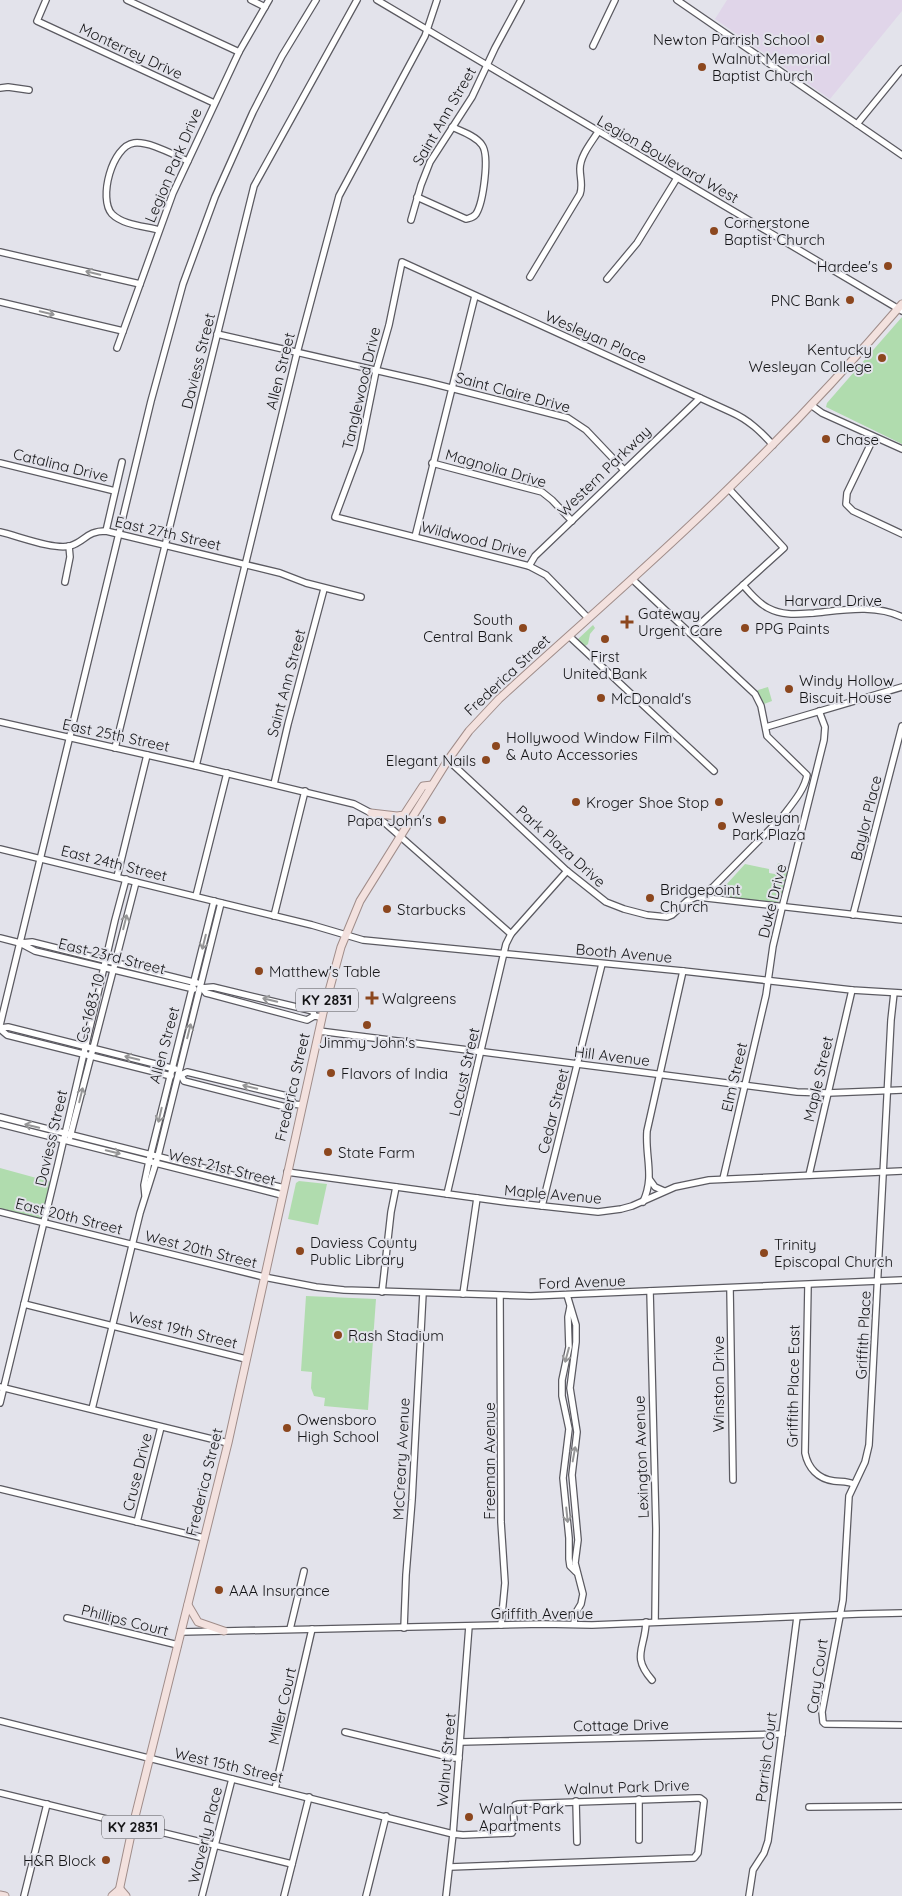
<svg xmlns="http://www.w3.org/2000/svg" width="902" height="1896" font-family="Quicksand,sans-serif">
  <style>
    .education { fill: #e0d5e9 }
    .green { fill: #b0dcae }
    .lines { fill: none; stroke-linecap: round; stroke-linejoin: round }
    .minor-casing { stroke: #5b5a61; stroke-width: 8 }
    .major-casing { stroke: #a08d8a; stroke-width: 9 }
    .minor { stroke: #fff; stroke-width: 5.5 }
    .major { stroke: #f3e1de; stroke-width: 7 }
    .oneway { stroke: #969697 }
    .poi-dot { fill: #8c471e; stroke: #e3e3eb; stroke-width: 2 }
    .labels { text-anchor: middle; dominant-baseline: central; stroke-width: 4; stroke-linejoin: round; paint-order: stroke }
    .shield { fill: #e3e3eb; stroke: #535357; stroke-width: 1 }
    .shield-label { font-size: 14px; font-weight: bold; fill: #151517 }
    .poi-label { font-size: 15px; fill: #151517; stroke: #e3e3eb; text-anchor: start }
    .street-label { font-size: 15px; fill: #151517; stroke: #e3e3eb }
  </style>
  <rect width="100%" height="100%" fill="#e3e3eb"/>
  <polygon class="education" points="727,0 902,0 902,11 830,99 715,19"/>
  <g class="green">
    <polygon points="902,317 902,444 826,407 827,403"/>
    <polygon points="593,625 595,628 590,634 588,644 584,647 577,640"/>
    <polygon points="768,687 772,701 764,704 757,692 758,690"/>
    <polygon points="779,863 787,869 787,872 780,900 776,904 718,898 716,896 745,864 769,869 769,873 775,874 777,865"/>
    <polygon points="0,1168 51,1182 41,1219 0,1208"/>
    <polygon points="299,1181 327,1184 318,1225 288,1219 296,1183"/>
    <polygon points="306,1296 376,1299 368,1410 324,1406 325,1398 314,1396 311,1388 312,1372 301,1371"/>
  </g>
  <g class="lines">
    <defs>
      <g id="minor">
        <polyline points="46,0 37,21 214,103"/>
        <polyline points="127,0 239,52"/>
        <polyline points="251,0 265,7"/>
        <polyline points="377,0 902,311"/>
        <polyline points="677,0 902,155"/>
        <polyline points="593,46 615,0"/>
        <polyline points="0,88 8,87 29,90"/>
        <polyline points="857,124 902,69"/>
        <path d="M417,197L466,219C470,218 473,218 476,214C483,203 490,156 482,145C476,136 461,131 452,127"/>
        <polyline points="411,220 421,185 430,162 472,97 495,48 521,0"/>
        <path d="M159,230C144,226 123,225 112,214C98,199 112,146 134,143C149,141 174,155 188,161"/>
        <polyline points="0,252 140,284"/>
        <path d="M530,277L580,194C583,185 580,178 580,169C580,156 591,143 598,132"/>
        <polyline points="607,279 637,243 677,178"/>
        <polyline points="0,302 123,331"/>
        <polyline points="217,334 427,382 568,418 586,430 624,470"/>
        <polyline points="117,348 173,193 239,52 269,0"/>
        <polyline points="811,405 822,413 902,449"/>
        <polyline points="874,437 847,493 846,504 853,511 902,534"/>
        <polyline points="0,463 115,491"/>
        <polyline points="432,463 542,492 552,500 572,521"/>
        <polyline points="106,531 122,462"/>
        <path d="M0,532C18,536 53,550 70,546C86,541 86,531 106,531L280,573L306,583L361,597"/>
        <polyline points="415,537 475,296"/>
        <polyline points="529,566 535,556 700,398"/>
        <polyline points="65,582 70,557 69,546"/>
        <path d="M743,585C750,593 758,603 768,608C783,616 798,614 814,613C843,610 875,604 902,617"/>
        <path d="M588,618L546,575L529,566L335,517L360,450L376,371L389,325L402,262L731,412C749,420 760,431 773,445"/>
        <polyline points="690,633 784,548 729,489"/>
        <polyline points="569,636 714,771"/>
        <polyline points="0,722 196,766 354,804 371,813 385,823 511,934"/>
        <polyline points="766,727 902,687"/>
        <polyline points="115,748 254,186 357,0"/>
        <path d="M448,760L567,871L606,902L624,909L647,915L667,917L672,915L687,901L703,894L713,887L783,816C792,804 805,789 807,775L767,736L761,706L755,694L632,579"/>
        <polyline points="196,766 297,353 339,196 425,36 437,0"/>
        <polyline points="274,784 288,724 324,589"/>
        <polyline points="0,849 312,925 363,940 683,971 852,990 902,993"/>
        <polyline points="117,877 147,755"/>
        <polyline points="196,896 227,773"/>
        <polyline points="698,897 902,920"/>
        <polyline points="853,915 902,726"/>
        <polyline points="274,916 305,791"/>
        <polyline points="0,938 20,943 32,942 197,983"/>
        <polyline points="20,943 35,951 194,989"/>
        <polyline points="201,988 213,987 309,1010 313,1011 314,1016"/>
        <polyline points="203,989 206,993 210,994 307,1020 314,1016 322,1017"/>
        <polyline points="894,993 891,1020 869,1445 865,1462 849,1496 843,1600 822,1712 823,1722 825,1724 902,1725"/>
        <polyline points="0,1025 151,401 183,284 215,197 253,112 282,56 316,0"/>
        <polyline points="0,1028 8,1027 175,1069"/>
        <polyline points="0,1029 7,1035 171,1076"/>
        <polyline points="319,1031 797,1092 828,1093 902,1090"/>
        <polyline points="179,1074 181,1075 187,1072 291,1097 293,1104"/>
        <polyline points="181,1075 184,1081 286,1107 293,1104 302,1105"/>
        <polyline points="0,1117 284,1188"/>
        <polyline points="0,1124 282,1195"/>
        <polyline points="70,1137 136,882"/>
        <polyline points="287,1172 506,1202 598,1212 621,1209 632,1206 675,1187 709,1180 902,1171"/>
        <polyline points="809,1175 852,990"/>
        <polyline points="723,1179 766,995 773,946 782,908 824,740 825,727 819,711"/>
        <polyline points="650,1180 655,1187 664,1191"/>
        <polyline points="447,1194 506,944 511,934 567,871"/>
        <polyline points="145,1195 144,1185 149,1161 214,901"/>
        <path d="M643,1202C655,1176 645,1158 647,1131L683,971"/>
        <polyline points="542,1206 602,964"/>
        <polyline points="0,1212 264,1277 316,1287 344,1290 531,1296 902,1280"/>
        <path d="M808,1285L805,1453C808,1468 818,1479 834,1481C841,1482 847,1481 853,1484"/>
        <polyline points="730,1288 733,1480"/>
        <polyline points="650,1291 656,1529 655,1622"/>
        <polyline points="382,1292 391,1212 396,1187"/>
        <polyline points="463,1294 477,1198"/>
        <polyline points="567,1295 576,1325 576,1342 570,1388 577,1432 572,1475 578,1540 575,1563 583,1594 581,1604 575,1614 574,1624"/>
        <polyline points="500,1296 501,1522 505,1583 501,1625"/>
        <polyline points="24,1304 246,1359"/>
        <polyline points="570,1307 568,1317 569,1347 562,1380 562,1396 569,1429 563,1478 569,1538 569,1559 570,1566 576,1572"/>
        <polyline points="0,1387 228,1443"/>
        <polyline points="0,1403 58,1164 115,920 126,879"/>
        <polyline points="92,1409 140,1213 158,1156 221,903"/>
        <polyline points="0,1489 204,1538"/>
        <polyline points="137,1522 161,1427"/>
        <polyline points="67,1618 178,1645"/>
        <path d="M646,1622C645,1649 631,1656 652,1680"/>
        <polyline points="404,1628 406,1575 412,1500 423,1293"/>
        <polyline points="290,1629 304,1571"/>
        <polyline points="181,1632 543,1624 592,1625 858,1614 902,1613"/>
        <path d="M0,1721L453,1834L463,1835L512,1833C517,1824 511,1814 515,1805L518,1804L697,1798H700L704,1801L698,1853L694,1858L450,1867"/>
        <polyline points="345,1732 453,1758 459,1758"/>
        <polyline points="461,1742 782,1734"/>
        <polyline points="275,1789 312,1629"/>
        <polyline points="0,1793 292,1864"/>
        <polyline points="639,1799 639,1840"/>
        <polyline points="576,1801 577,1842"/>
        <polyline points="809,1807 902,1806"/>
        <polyline points="24,1896 47,1804"/>
        <polyline points="202,1896 232,1779"/>
        <polyline points="284,1896 309,1797"/>
        <polyline points="366,1896 386,1816"/>
        <polyline points="446,1896 453,1834 469,1626"/>
        <polyline points="749,1896 753,1870 764,1853 768,1841 797,1617"/>
      </g>
      <g id="major">
        <polyline points="371,813 397,816 404,815 423,786 432,785"/>
        <polyline points="188,1605 198,1622 224,1631"/>
        <polyline points="0,1895 5,1896"/>
        <polyline points="112,1896 120,1889 126,1896"/>
        <path d="M118,1896L133,1825L228,1443L323,1013L341,947L360,901L448,760L469,731L499,699C575,629 654,562 728,489C789,430 847,368 902,304"/>
      </g>
    </defs>
    <use href="#minor" class="minor-casing"/>
    <use href="#major" class="major-casing"/>
    <use href="#minor" class="minor"/>
    <use href="#major" class="major"/>
  </g>
  <defs><path id="oneway-shaft" d="M-6 0H5M1.5-3L5.5 0L1.5 3" fill="none" stroke-width="1.6" stroke-linecap="round" stroke-linejoin="round" transform="scale(1.25)"/></defs>
  <g class="oneway">
    <use href="#oneway-shaft" transform="translate(93 273) rotate(-167)"/>
    <use href="#oneway-shaft" transform="translate(47 313) rotate(13)"/>
    <use href="#oneway-shaft" transform="translate(125 922) rotate(-76)"/>
    <use href="#oneway-shaft" transform="translate(204 942) rotate(104)"/>
    <use href="#oneway-shaft" transform="translate(270 1000) rotate(-166)"/>
    <use href="#oneway-shaft" transform="translate(189 1031) rotate(-76)"/>
    <use href="#oneway-shaft" transform="translate(132 1058) rotate(-166)"/>
    <use href="#oneway-shaft" transform="translate(250 1087) rotate(-166)"/>
    <use href="#oneway-shaft" transform="translate(81 1095) rotate(-76)"/>
    <use href="#oneway-shaft" transform="translate(160 1115) rotate(103)"/>
    <use href="#oneway-shaft" transform="translate(32 1126) rotate(-166)"/>
    <use href="#oneway-shaft" transform="translate(113 1152) rotate(14)"/>
    <use href="#oneway-shaft" transform="translate(567 1355) rotate(105)"/>
    <use href="#oneway-shaft" transform="translate(574 1454) rotate(-80)"/>
    <use href="#oneway-shaft" transform="translate(567 1515) rotate(84)"/>
  </g>
  <g class="poi-dot">
    <circle cx="820" cy="39" r="5"/>
    <circle cx="702" cy="67" r="5"/>
    <circle cx="714" cy="231" r="5"/>
    <circle cx="888" cy="266" r="5"/>
    <circle cx="850" cy="300" r="5"/>
    <circle cx="882" cy="358" r="5"/>
    <circle cx="826" cy="439" r="5"/>
    <path d="M624.5 614.5h5v5h5v5h-5v5h-5v-5h-5v-5h5z"/>
    <circle cx="523" cy="628" r="5"/>
    <circle cx="745" cy="628" r="5"/>
    <circle cx="605" cy="639" r="5"/>
    <circle cx="789" cy="689" r="5"/>
    <circle cx="601" cy="698" r="5"/>
    <circle cx="496" cy="746" r="5"/>
    <circle cx="486" cy="760" r="5"/>
    <circle cx="576" cy="802" r="5"/>
    <circle cx="719" cy="802" r="5"/>
    <circle cx="442" cy="820" r="5"/>
    <circle cx="722" cy="826" r="5"/>
    <circle cx="650" cy="898" r="5"/>
    <circle cx="387" cy="909" r="5"/>
    <circle cx="259" cy="971" r="5"/>
    <path d="M369.5 990.5h5v5h5v5h-5v5h-5v-5h-5v-5h5z"/>
    <circle cx="367" cy="1025" r="5"/>
    <circle cx="331" cy="1073" r="5"/>
    <circle cx="328" cy="1152" r="5"/>
    <circle cx="300" cy="1251" r="5"/>
    <circle cx="764" cy="1253" r="5"/>
    <circle cx="338" cy="1335" r="5"/>
    <circle cx="287" cy="1428" r="5"/>
    <circle cx="219" cy="1590" r="5"/>
    <circle cx="469" cy="1817" r="5"/>
    <circle cx="106" cy="1860" r="5"/>
  </g>
  <g class="labels">
    <g class="shield">
      <rect x="296" y="988.5" width="62" height="23" rx="4"/>
      <rect x="102" y="1815.5" width="62" height="23" rx="4"/>
    </g>
    <g class="shield-label">
      <text x="327" y="1000">KY 2831</text>
      <text x="133" y="1827">KY 2831</text>
    </g>
    <g class="poi-label">
      <text x="810" y="39" text-anchor="end">Newton Parrish School</text>
      <text x="712" y="58">Walnut Memorial<tspan x="712" dy="17">Baptist Church</tspan></text>
      <text x="724" y="222">Cornerstone<tspan x="724" dy="17">Baptist Church</tspan></text>
      <text x="878" y="266" text-anchor="end">Hardee's</text>
      <text x="840" y="300" text-anchor="end">PNC Bank</text>
      <text x="872" y="349" text-anchor="end">Kentucky<tspan x="872" dy="17">Wesleyan College</tspan></text>
      <text x="836" y="439">Chase</text>
      <text x="638" y="613">Gateway<tspan x="638" dy="17">Urgent Care</tspan></text>
      <text x="513" y="619" text-anchor="end">South<tspan x="513" dy="17">Central Bank</tspan></text>
      <text x="755" y="628">PPG Paints</text>
      <text x="605" y="656" text-anchor="middle">First<tspan x="605" dy="17">United Bank</tspan></text>
      <text x="799" y="680">Windy Hollow<tspan x="799" dy="17">Biscuit House</tspan></text>
      <text x="611" y="698">McDonald's</text>
      <text x="506" y="737">Hollywood Window Film<tspan x="506" dy="17">&amp; Auto Accessories</tspan></text>
      <text x="476" y="760" text-anchor="end">Elegant Nails</text>
      <text x="586" y="802">Kroger</text>
      <text x="709" y="802" text-anchor="end">Shoe Stop</text>
      <text x="732" y="817">Wesleyan<tspan x="732" dy="17">Park Plaza</tspan></text>
      <text x="432" y="820" text-anchor="end">Papa John's</text>
      <text x="660" y="889">Bridgepoint<tspan x="660" dy="17">Church</tspan></text>
      <text x="397" y="909">Starbucks</text>
      <text x="269" y="971">Matthew's Table</text>
      <text x="382" y="998">Walgreens</text>
      <text x="367" y="1042" text-anchor="middle">Jimmy John's</text>
      <text x="341" y="1073">Flavors of India</text>
      <text x="338" y="1152">State Farm</text>
      <text x="310" y="1242">Daviess County<tspan x="310" dy="17">Public Library</tspan></text>
      <text x="774" y="1244">Trinity<tspan x="774" dy="17">Episcopal Church</tspan></text>
      <text x="348" y="1335">Rash Stadium</text>
      <text x="297" y="1419">Owensboro<tspan x="297" dy="17">High School</tspan></text>
      <text x="229" y="1590">AAA Insurance</text>
      <text x="479" y="1808">Walnut Park<tspan x="479" dy="17">Apartments</tspan></text>
      <text x="96" y="1860" text-anchor="end">H&amp;R Block</text>
    </g>
    <g class="street-label">
      <text transform="translate(131 51) rotate(25)">Monterrey Drive</text>
      <text transform="translate(444 116) rotate(-60)">Saint Ann Street</text>
      <text transform="translate(668 159) rotate(30)">Legion Boulevard West</text>
      <text transform="translate(173 165) rotate(-67)">Legion Park Drive</text>
      <text transform="translate(596 337) rotate(24)">Wesleyan Place</text>
      <text transform="translate(198 361) rotate(-76)">Daviess Street</text>
      <text transform="translate(280 371) rotate(-76)">Allen Street</text>
      <text transform="translate(361 388) rotate(-77)">Tanglewood Drive</text>
      <text transform="translate(513 392) rotate(15)">Saint Claire Drive</text>
      <text transform="translate(61 465) rotate(14)">Catalina Drive</text>
      <text transform="translate(496 468) rotate(16)">Magnolia Drive</text>
      <text transform="translate(604 471) rotate(-44)">Western Parkway</text>
      <text transform="translate(168 533) rotate(13)">East 27th Street</text>
      <text transform="translate(474 539) rotate(14)">Wildwood Drive</text>
      <text x="833" y="600">Harvard Drive</text>
      <text transform="translate(507 675) rotate(-43)">Frederica Street</text>
      <text transform="translate(286 683) rotate(-75)">Saint Ann Street</text>
      <text transform="translate(116 735) rotate(12)">East 25th Street</text>
      <text transform="translate(866 818) rotate(-76)">Baylor Place</text>
      <text transform="translate(561 846) rotate(42)">Park Plaza Drive</text>
      <text transform="translate(114 863) rotate(14)">East 24th Street</text>
      <text transform="translate(772 901) rotate(-76)">Duke Drive</text>
      <text transform="translate(624 953) rotate(5)">Booth Avenue</text>
      <text transform="translate(112 956) rotate(14)">East 23rd Street</text>
      <text transform="translate(90 1008) rotate(-75)">Cs-1683-10</text>
      <text transform="translate(164 1045) rotate(-75)">Allen Street</text>
      <text transform="translate(612 1056) rotate(7)">Hill Avenue</text>
      <text transform="translate(464 1072) rotate(-77)">Locust Street</text>
      <text transform="translate(734 1077) rotate(-77)">Elm Street</text>
      <text transform="translate(818 1079) rotate(-77)">Maple Street</text>
      <text transform="translate(292 1087) rotate(-77)">Frederica Street</text>
      <text transform="translate(553 1111) rotate(-76)">Cedar Street</text>
      <text transform="translate(51 1138) rotate(-77)">Daviess Street</text>
      <text transform="translate(222 1167) rotate(14)">West 21st Street</text>
      <text transform="translate(553 1194) rotate(5)">Maple Avenue</text>
      <text transform="translate(69 1216) rotate(14)">East 20th Street</text>
      <text transform="translate(201 1249) rotate(14)">West 20th Street</text>
      <text transform="translate(582 1282) rotate(-2)">Ford Avenue</text>
      <text transform="translate(183 1330) rotate(14)">West 19th Street</text>
      <text transform="translate(863 1335) rotate(-87)">Griffith Place</text>
      <text transform="translate(718 1384) rotate(-90)">Winston Drive</text>
      <text transform="translate(793 1386) rotate(-89)">Griffith Place East</text>
      <text transform="translate(641 1457) rotate(-92)">Lexington Avenue</text>
      <text transform="translate(401 1459) rotate(-87)">McCreary Avenue</text>
      <text transform="translate(489 1461) rotate(-90)">Freeman Avenue</text>
      <text transform="translate(137 1472) rotate(-76)">Cruse Drive</text>
      <text transform="translate(204 1482) rotate(-76)">Frederica Street</text>
      <text x="542" y="1613">Griffith Avenue</text>
      <text transform="translate(125 1620) rotate(14)">Phillips Court</text>
      <text transform="translate(817 1676) rotate(-82)">Cary Court</text>
      <text transform="translate(282 1706) rotate(-77)">Miller Court</text>
      <text transform="translate(621 1725) rotate(-1)">Cottage Drive</text>
      <text transform="translate(766 1757) rotate(-83)">Parrish Court</text>
      <text transform="translate(446 1760) rotate(-85)">Walnut Street</text>
      <text transform="translate(229 1765) rotate(13)">West 15th Street</text>
      <text transform="translate(627 1787) rotate(-2)">Walnut Park Drive</text>
      <text transform="translate(205 1835) rotate(-76)">Waverly Place</text>
    </g>
  </g>
</svg>
